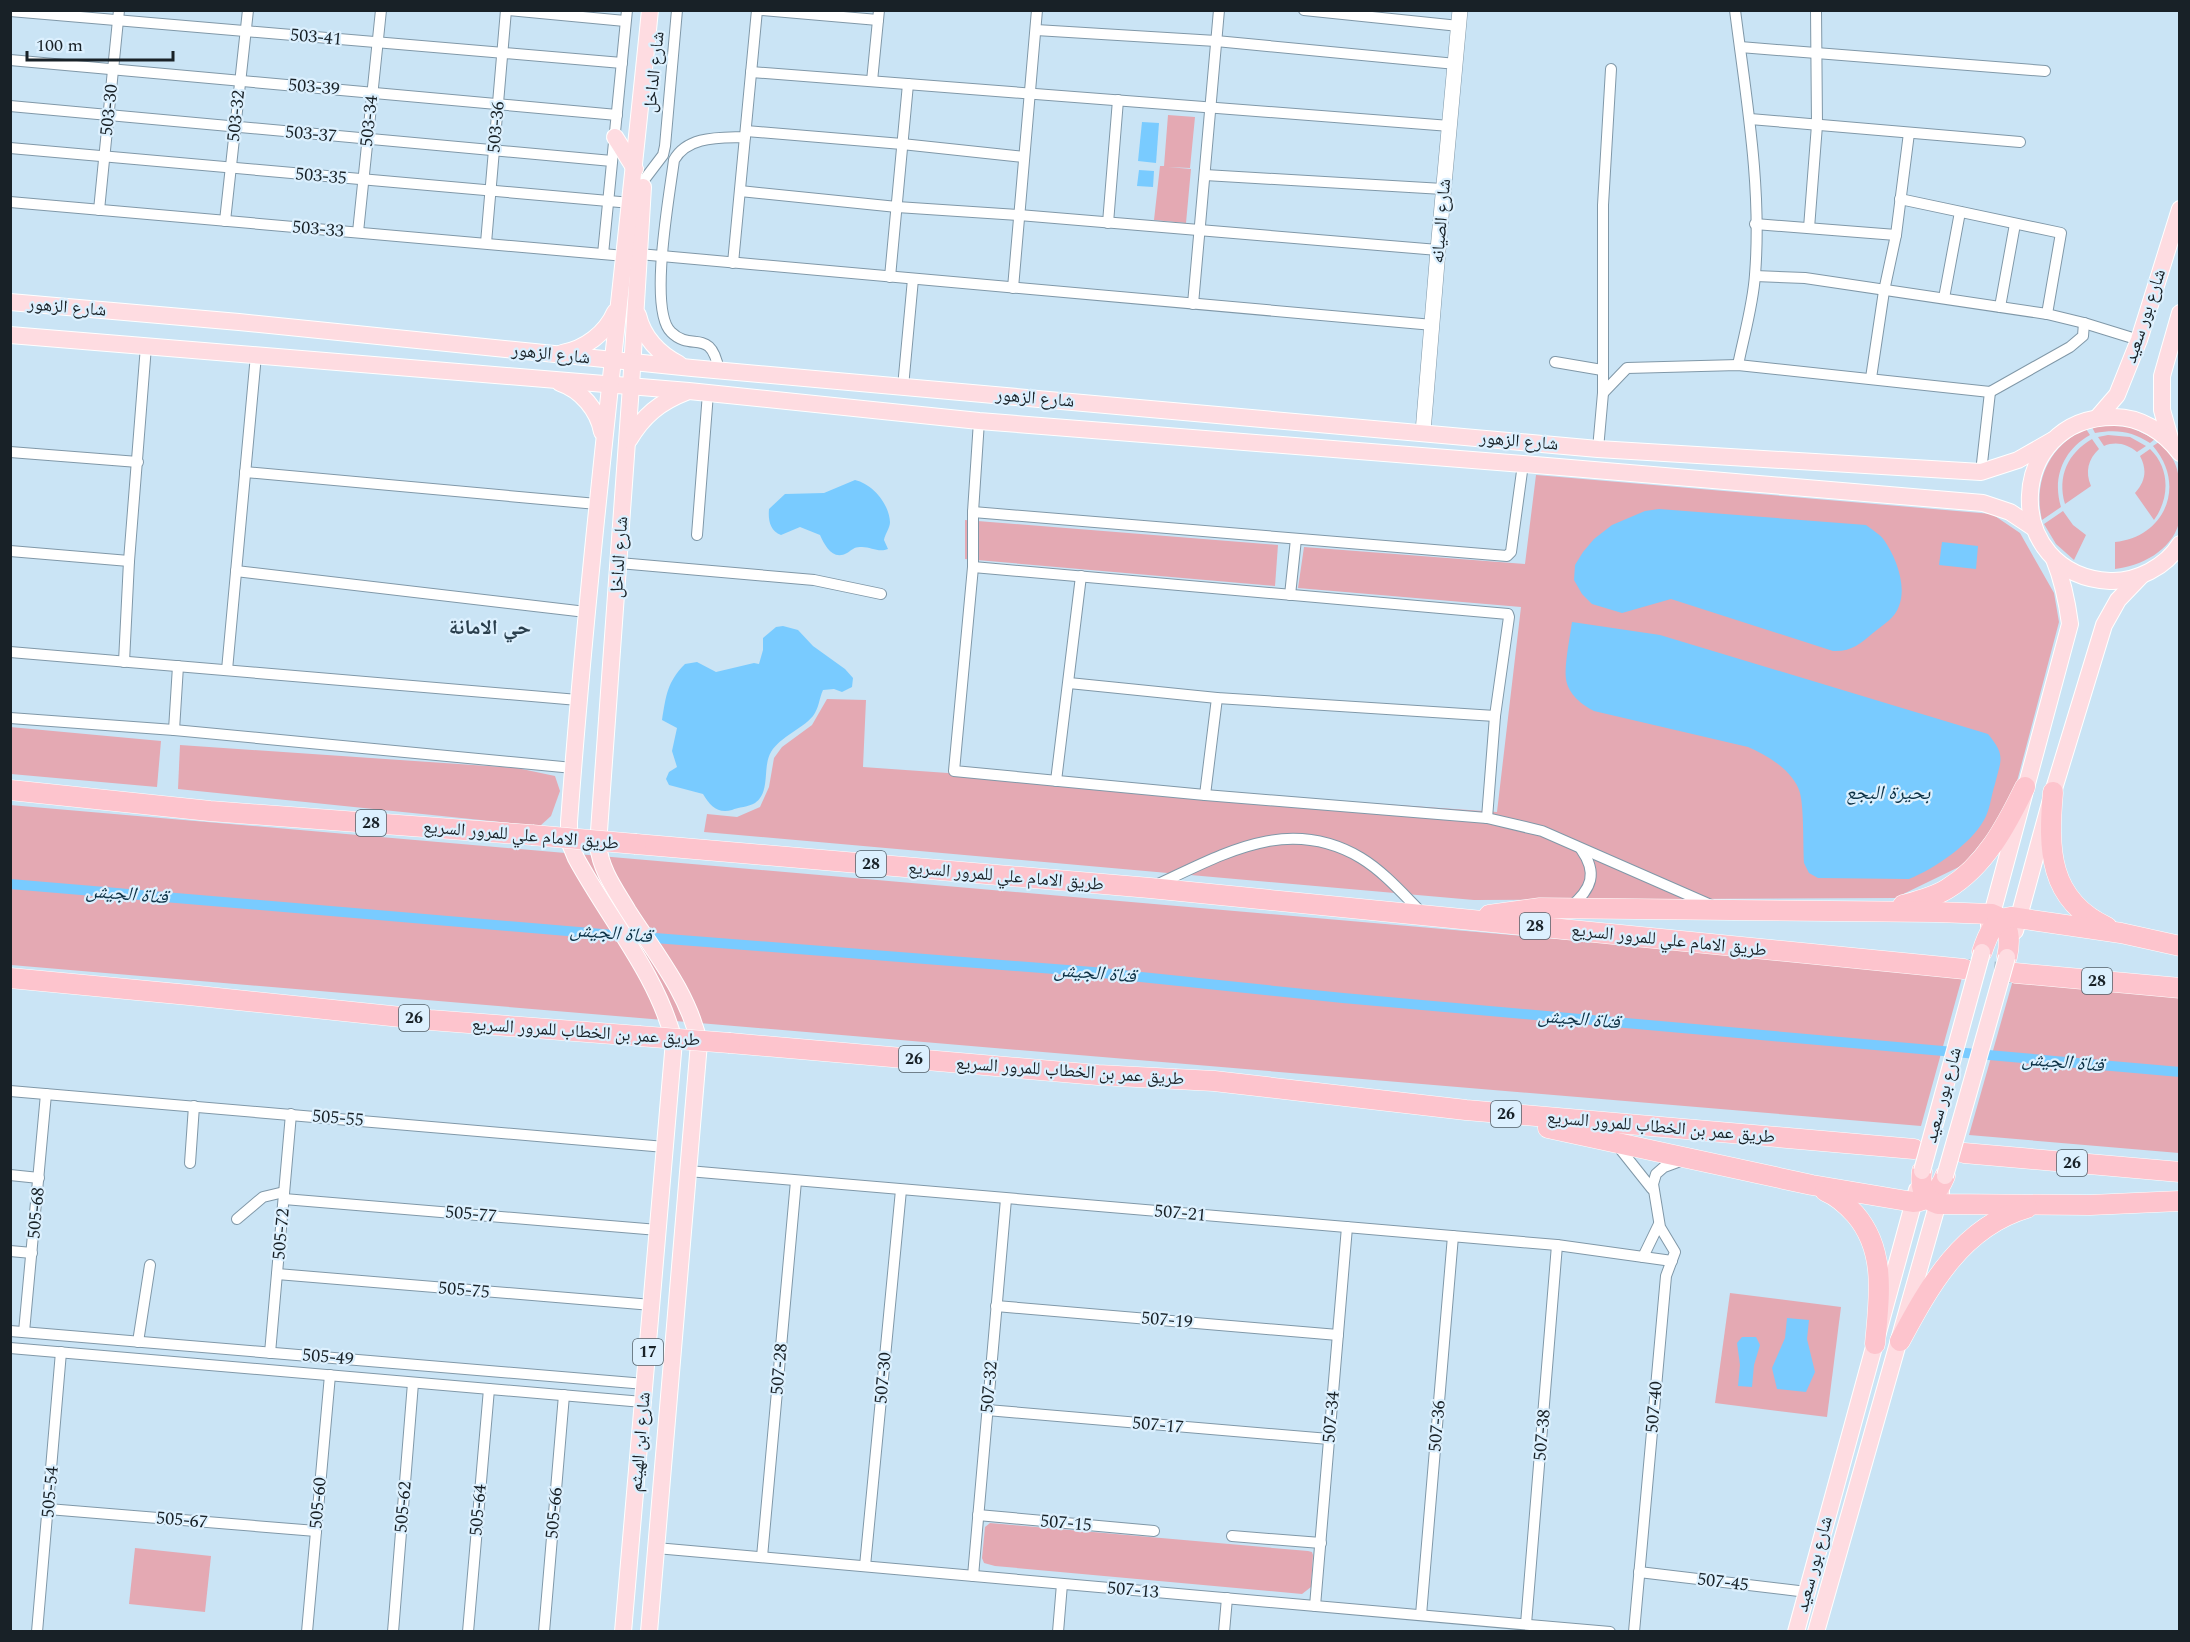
<svg xmlns="http://www.w3.org/2000/svg" width="2190" height="1642" font-family="Spectral,'Noto Naskh Arabic',serif">
  <style>
    .green { fill: #e4a9b3 }
    .water { fill: #79cbff }
    .lines { fill: none; stroke-linecap: round; stroke-linejoin: round }
    .canal { stroke: #79cbff; stroke-width: 10 }
    .highway-tunnel { stroke: #a6bdcc; stroke-width: 20; stroke-dasharray: 20 10; stroke-linecap: butt }
    .street-casing { stroke: #8098a8; stroke-width: 12 }
    .secondary-casing { stroke: #8098a8; stroke-width: 16 }
    .primary-casing { stroke: #fff; stroke-width: 18 }
    .highway-casing { stroke: #fff; stroke-width: 21 }
    .street { stroke: #fff; stroke-width: 10 }
    .secondary { stroke: #fff; stroke-width: 15 }
    .primary { stroke: #fedce1; stroke-width: 16 }
    .highway { stroke: #fdc4cd; stroke-width: 20 }
    .primary-bridge-casing { stroke: #fff; stroke-width: 18; stroke-linecap: butt }
    .highway-bridge-casing { stroke: #fff; stroke-width: 21; stroke-linecap: butt }
    .primary-bridge { stroke: #fedce1; stroke-width: 16 }
    .highway-bridge { stroke: #fdc4cd; stroke-width: 20 }
    .labels { text-anchor: middle; dominant-baseline: central; stroke-width: 4.5; stroke-linejoin: round; paint-order: stroke }
    .shield { fill: #dcf0fe; stroke: #535f68; stroke-width: 1.5 }
    .shield-label { font-size: 16px; font-weight: bold; fill: #182127 }
    .street-label { font-size: 18px; fill: #182127; stroke: #dcf0fe }
    .water-label { font-size: 20px; font-style: italic; fill: #0d3246; stroke: #dcf0fe }
    .quarter-label { font-size: 21px; font-weight: bold; fill: #293e4c; stroke: #dcf0fe }
  </style>
  <rect width="100%" height="100%" fill="#cae4f5"/>
  <g class="green">
    <polygon points="1168,115 1195,117 1190,168 1168,167 1191,169 1186,223 1154,220 1160,166 1164,166"/>
    <path d="M2106,425L2130,427L2155,439L2150,443C2132,431 2116,429 2095,433L2092,427Z"/>
    <path d="M2086,429L2090,435C2063,450 2052,478 2061,507L2042,520C2033,482 2049,445 2086,429Z"/>
    <path d="M2108,435L2130,437L2146,446L2137,452C2127,444 2116,441 2104,446L2098,437Z"/>
    <path d="M2092,439L2099,449C2088,459 2085,472 2091,486L2065,504C2057,476 2068,453 2092,439Z"/>
    <path d="M2159,442C2177,460 2180,471 2179,495C2179,504 2181,515 2179,523C2171,551 2141,566 2115,569V542C2165,537 2187,485 2153,446Z"/>
    <path d="M2150,449C2170,468 2170,498 2154,520L2135,493C2146,481 2147,469 2140,456Z"/>
    <polygon points="1536,475 1992,514 2020,533 2054,593 2059,622 2010,808 1963,865 1895,898 1474,900 704,832 707,814 737,817 760,807 769,787 774,758 782,747 812,725 827,699 866,700 863,767 1497,812 1521,607 1298,588 1304,547 1525,564"/>
    <polygon points="2063,511 2073,525 2086,535 2074,560 2056,544 2044,524"/>
    <polygon points="965,520 1278,545 1275,586 965,559"/>
    <polygon points="10,727 161,741 157,787 11,774"/>
    <polygon points="180,745 517,768 555,776 560,791 551,816 540,826 178,789"/>
    <polygon points="10,805 1963,974 1921,1126 11,965"/>
    <polygon points="2013,980 2179,994 2179,1153 1969,1135"/>
    <polygon points="1730,1293 1841,1307 1827,1417 1715,1403"/>
    <polygon points="990,1523 1308,1551 1312,1552 1313,1555 1311,1587 1302,1594 995,1566 984,1563 982,1558 985,1527"/>
    <polygon points="135,1548 211,1556 205,1612 129,1604"/>
  </g>
  <g class="water">
    <polygon points="1142,122 1159,123 1156,163 1138,161"/>
    <polygon points="1139,170 1154,171 1153,187 1137,186"/>
    <path d="M855,480C872,484 889,503 890,522C890,528 885,534 884,540L888,549C878,553 870,546 860,547C854,547 852,550 847,553C833,561 825,546 820,535L800,527L781,535C770,531 768,520 769,509L785,494L824,493Z"/>
    <path d="M1659,509L1866,525C1872,530 1880,534 1884,540C1896,557 1907,586 1899,606C1895,618 1883,625 1873,633C1860,644 1851,652 1833,651L1671,599L1622,613L1592,604L1582,594L1574,580L1575,565L1583,552L1594,539L1612,525L1645,511Z"/>
    <polygon points="1942,542 1978,546 1976,569 1939,565"/>
    <path d="M1572,622L1660,635L1988,734C2006,756 2001,759 1995,784C1991,796 1990,810 1984,820C1971,844 1934,869 1909,879L1818,878L1809,873L1804,863C1803,845 1804,809 1800,793C1794,771 1767,755 1748,747L1594,711C1582,705 1568,694 1566,679C1564,666 1570,637 1572,622Z"/>
    <path d="M783,626L798,630L813,646L845,669L853,678L852,687L842,692L834,689L823,690C819,699 819,708 813,716C801,730 781,736 771,752C762,767 771,792 755,803C749,807 738,807 732,810C718,814 710,806 703,794L669,785L666,779L669,772L677,767L672,751L677,728L662,720C666,696 667,682 685,664L697,662L716,672L754,663L759,664L763,650V638L776,627Z"/>
    <polygon points="1787,1318 1809,1320 1807,1339 1815,1372 1806,1392 1777,1389 1772,1368 1785,1338"/>
    <polygon points="1742,1337 1756,1337 1760,1345 1754,1365 1752,1387 1738,1386 1740,1365 1737,1343"/>
  </g>
  <g class="lines">
    <g class="canal">
      <polyline points="10,884 626,936"/>
      <polyline points="642,937 1093,972 1343,998 2180,1072"/>
    </g>
    <polyline class="highway-tunnel" points="1964,969 2015,973"/>
    <defs>
      <g id="street">
        <polyline points="508,10 625,21"/>
        <polyline points="761,10 878,20"/>
        <polyline points="1304,10 1459,26"/>
        <path d="M1735,10C1746,98 1762,186 1755,275C1753,305 1744,335 1738,365"/>
        <polyline points="10,11 622,63"/>
        <polyline points="1036,30 1216,41 1456,64"/>
        <polyline points="1740,47 2045,71"/>
        <polyline points="10,60 617,115"/>
        <polyline points="751,72 1450,126"/>
        <polyline points="872,81 879,10"/>
        <polyline points="10,106 612,161"/>
        <polyline points="1750,119 2020,142"/>
        <polyline points="746,131 902,144 1024,157"/>
        <polyline points="10,148 631,203"/>
        <polyline points="1205,175 1443,189"/>
        <polyline points="644,180 663,155 665,146 677,10"/>
        <polyline points="740,191 897,207 1019,215 1438,250"/>
        <polyline points="1900,199 2061,233 2047,314"/>
        <polyline points="10,202 625,256"/>
        <polyline points="99,210 119,10"/>
        <polyline points="225,221 248,10"/>
        <polyline points="1108,223 1118,100"/>
        <polyline points="1755,224 1896,235"/>
        <polyline points="1809,228 1817,125 1816,10"/>
        <polyline points="358,232 381,10"/>
        <polyline points="486,243 506,10"/>
        <polyline points="603,254 627,10"/>
        <polyline points="639,254 1433,325"/>
        <polyline points="733,263 757,10"/>
        <polyline points="1755,276 1805,278 2047,314 2084,323 2139,340"/>
        <polyline points="890,277 908,84"/>
        <polyline points="1013,288 1037,10"/>
        <polyline points="1944,298 1960,212"/>
        <polyline points="1193,304 1219,10"/>
        <polyline points="2000,307 2015,224"/>
        <polyline points="1555,362 1602,370"/>
        <path d="M719,371C711,326 692,353 671,332C648,310 670,192 674,160C688,135 721,138 745,137"/>
        <polyline points="1871,378 1884,291 1896,235 1909,133"/>
        <polyline points="903,387 913,279"/>
        <polyline points="1603,393 1627,368 1738,365 1990,392 2070,347 2083,336 2084,323"/>
        <polyline points="979,421 973,512 973,567 954,771 1205,795 1487,818 1542,831 1711,905"/>
        <polyline points="1598,449 1603,393 1603,205 1611,69"/>
        <polyline points="10,452 138,462"/>
        <polyline points="245,472 597,504"/>
        <polyline points="1981,472 1990,392"/>
        <polyline points="973,512 1507,556 1511,552 1523,464"/>
        <polyline points="697,535 708,393"/>
        <polyline points="10,551 129,561"/>
        <polyline points="619,563 814,580 881,594"/>
        <polyline points="973,567 1508,614 1509,617 1495,716 1487,818"/>
        <polyline points="236,571 586,612"/>
        <polyline points="1290,595 1296,539"/>
        <polyline points="10,652 578,700"/>
        <polyline points="124,662 129,561 146,346"/>
        <polyline points="227,670 256,355"/>
        <polyline points="1069,683 1217,698 1495,716"/>
        <polyline points="10,718 174,730 573,768"/>
        <polyline points="174,730 178,666"/>
        <polyline points="1056,781 1081,576"/>
        <polyline points="1205,795 1217,698"/>
        <path d="M1154,886C1222,855 1287,814 1361,858C1384,872 1403,894 1422,913"/>
        <path d="M1570,907C1592,889 1598,873 1581,849"/>
        <polyline points="10,1091 665,1147"/>
        <polyline points="1617,1145 1652,1189"/>
        <polyline points="190,1163 194,1106"/>
        <polyline points="688,1171 1557,1245 1672,1261"/>
        <polyline points="10,1175 39,1178"/>
        <polyline points="284,1199 658,1230"/>
        <polyline points="237,1219 263,1197 284,1192"/>
        <polyline points="10,1251 32,1253"/>
        <polyline points="1643,1257 1659,1224"/>
        <polyline points="277,1274 652,1305"/>
        <polyline points="996,1306 1338,1335"/>
        <polyline points="10,1331 645,1384"/>
        <polyline points="24,1332 46,1094"/>
        <polyline points="138,1342 150,1265"/>
        <polyline points="10,1348 643,1402"/>
        <polyline points="270,1353 291,1114"/>
        <polyline points="987,1410 1329,1439"/>
        <polyline points="48,1509 316,1531"/>
        <polyline points="978,1515 1154,1531"/>
        <polyline points="1232,1536 1321,1543"/>
        <polyline points="656,1548 1610,1632"/>
        <polyline points="762,1557 796,1181"/>
        <polyline points="865,1566 901,1190"/>
        <polyline points="1639,1572 1807,1592"/>
        <polyline points="973,1576 1006,1199"/>
        <polyline points="1315,1606 1347,1227"/>
        <polyline points="1421,1615 1453,1236"/>
        <polyline points="1526,1624 1557,1245"/>
        <polyline points="37,1632 61,1352"/>
        <polyline points="307,1632 330,1375"/>
        <polyline points="393,1632 413,1383"/>
        <polyline points="468,1632 489,1389"/>
        <polyline points="544,1632 564,1395"/>
        <polyline points="1058,1632 1062,1584"/>
        <polyline points="1224,1632 1227,1598"/>
        <polyline points="1634,1632 1666,1276 1675,1252 1660,1227 1653,1184 1656,1174 1664,1167 1683,1160"/>
      </g>
      <polyline id="secondary" points="1423,432 1438,250 1460,10"/>
      <g id="primary">
        <polyline points="615,137 635,169"/>
        <path d="M643,187L631,386L598,845C601,871 615,889 628,911C655,953 689,994 699,1043L649,1632"/>
        <polyline points="10,302 239,322 692,368 1598,449 1981,472 2018,460 2053,440"/>
        <path d="M638,315C643,337 659,354 679,364"/>
        <polyline points="10,335 689,391 979,421 1523,464 1983,503 2010,512 2034,528"/>
        <path d="M562,353C585,349 606,333 615,312"/>
        <path d="M560,383C581,390 598,410 602,432"/>
        <polyline points="2098,417 2117,395 2139,340 2180,209"/>
        <path d="M629,440C643,416 660,402 686,392"/>
        <polyline points="2171,442 2162,410 2162,376 2180,313"/>
        <path d="M2180,453C2164,432 2141,417 2114,417C2005,417 2000,575 2110,581C2136,582 2166,567 2180,544"/>
        <path d="M1989,925L2070,624C2067,601 2063,581 2054,559"/>
        <polyline points="2015,931 2053,792 2104,625 2118,600 2141,576"/>
        <path d="M623,1632L674,1041C657,974 609,919 576,858L569,841V822C589,551 623,281 650,10"/>
        <polyline points="1796,1632 1917,1190"/>
        <polyline points="1816,1632 1941,1192"/>
      </g>
      <g id="highway">
        <polyline points="10,790 210,811 532,835"/>
        <path d="M2053,792C2048,848 2048,900 2107,927"/>
        <polyline points="636,844 1150,888 1964,969"/>
        <path d="M1903,905C1918,901 1934,897 1947,889C1985,866 2006,826 2025,787"/>
        <path d="M1489,915L1540,908L1936,912L1992,914L2003,919C2010,932 2010,943 2007,957"/>
        <path d="M1982,952C1987,937 1993,919 2011,917L2121,933L2180,946"/>
        <polyline points="2015,973 2180,988"/>
        <polyline points="10,978 189,995 430,1020 639,1036"/>
        <polyline points="730,1043 1098,1075 1214,1081 1466,1110 1914,1149"/>
        <path d="M1548,1128L1812,1185L1913,1202C1930,1201 1939,1191 1945,1176"/>
        <polyline points="1964,1153 2180,1172"/>
        <path d="M1922,1171C1920,1186 1922,1199 1938,1204L2090,1205L2180,1201"/>
        <path d="M1825,1191C1837,1196 1846,1204 1855,1214C1887,1251 1879,1298 1875,1344"/>
        <path d="M1900,1341C1930,1285 1962,1227 2027,1208"/>
      </g>
    </defs>
    <use href="#street" class="street-casing"/>
    <use href="#secondary" class="secondary-casing"/>
    <use href="#primary" class="primary-casing"/>
    <use href="#highway" class="highway-casing"/>
    <use href="#street" class="street"/>
    <use href="#secondary" class="secondary"/>
    <use href="#primary" class="primary"/>
    <use href="#highway" class="highway"/>
    <defs>
      <g id="primary-bridge">
        <polyline points="1922,1171 1982,952"/>
        <polyline points="1945,1176 2007,957"/>
      </g>
      <g id="highway-bridge">
        <polyline points="532,835 636,844"/>
        <polyline points="639,1036 730,1043"/>
      </g>
    </defs>
    <use href="#primary-bridge" class="primary-bridge-casing"/>
    <use href="#highway-bridge" class="highway-bridge-casing"/>
    <use href="#primary-bridge" class="primary-bridge"/>
    <use href="#highway-bridge" class="highway-bridge"/>
  </g>
  <g class="labels">
    <g class="shield">
      <rect x="356" y="810" width="30" height="26" rx="4.5"/>
      <rect x="856" y="851" width="30" height="26" rx="4.5"/>
      <rect x="1520" y="913" width="30" height="26" rx="4.5"/>
      <rect x="2082" y="968" width="30" height="26" rx="4.5"/>
      <rect x="399" y="1005" width="30" height="26" rx="4.5"/>
      <rect x="899" y="1046" width="30" height="26" rx="4.5"/>
      <rect x="1491" y="1101" width="30" height="26" rx="4.5"/>
      <rect x="2057" y="1150" width="30" height="26" rx="4.5"/>
      <rect x="633" y="1339" width="30" height="26" rx="4.5"/>
    </g>
    <g class="shield-label">
      <text x="371" y="823">28</text>
      <text x="871" y="864">28</text>
      <text x="1535" y="926">28</text>
      <text x="2097" y="981">28</text>
      <text x="414" y="1018">26</text>
      <text x="914" y="1059">26</text>
      <text x="1506" y="1114">26</text>
      <text x="2072" y="1163">26</text>
      <text x="648" y="1352">17</text>
    </g>
    <g class="street-label">
      <text transform="translate(316 37) rotate(5)">503-41</text>
      <text transform="translate(654 72) rotate(-84)">شارع الداخل</text>
      <text transform="translate(314 87) rotate(5)">503-39</text>
      <text transform="translate(109 110) rotate(-84)">503-30</text>
      <text transform="translate(236 116) rotate(-84)">503-32</text>
      <text transform="translate(369 121) rotate(-84)">503-34</text>
      <text transform="translate(496 127) rotate(-85)">503-36</text>
      <text transform="translate(311 134) rotate(5)">503-37</text>
      <text transform="translate(321 176) rotate(5)">503-35</text>
      <text transform="translate(1441 221) rotate(-85)">شارع الصيانه</text>
      <text transform="translate(318 229) rotate(5)">503-33</text>
      <text transform="translate(67 307) rotate(5)">شارع الزهور</text>
      <text transform="translate(2145 316) rotate(-72)">شارع بور سعيد</text>
      <text transform="translate(551 354) rotate(6)">شارع الزهور</text>
      <text transform="translate(1035 398) rotate(5)">شارع الزهور</text>
      <text transform="translate(1519 441) rotate(5)">شارع الزهور</text>
      <text transform="translate(619 557) rotate(-86)">شارع الداخل</text>
      <text transform="translate(521 835) rotate(5)">طريق الامام علي للمرور السريع</text>
      <text transform="translate(1006 876) rotate(5)">طريق الامام علي للمرور السريع</text>
      <text transform="translate(1669 940) rotate(6)">طريق الامام علي للمرور السريع</text>
      <text transform="translate(586 1032) rotate(4)">طريق عمر بن الخطاب للمرور السريع</text>
      <text transform="translate(1070 1071) rotate(4)">طريق عمر بن الخطاب للمرور السريع</text>
      <text transform="translate(1943 1095) rotate(-75)">شارع بور سعيد</text>
      <text transform="translate(338 1118) rotate(5)">505-55</text>
      <text transform="translate(1661 1127) rotate(5)">طريق عمر بن الخطاب للمرور السريع</text>
      <text transform="translate(36 1213) rotate(-85)">505-68</text>
      <text transform="translate(1180 1213) rotate(5)">507-21</text>
      <text transform="translate(471 1214) rotate(5)">505-77</text>
      <text transform="translate(281 1234) rotate(-85)">505-72</text>
      <text transform="translate(464 1290) rotate(5)">505-75</text>
      <text transform="translate(1167 1320) rotate(5)">507-19</text>
      <text transform="translate(328 1357) rotate(5)">505-49</text>
      <text transform="translate(779 1369) rotate(-85)">507-28</text>
      <text transform="translate(883 1378) rotate(-85)">507-30</text>
      <text transform="translate(989 1387) rotate(-85)">507-32</text>
      <text transform="translate(1654 1407) rotate(-85)">507-40</text>
      <text transform="translate(1331 1417) rotate(-85)">507-34</text>
      <text transform="translate(1158 1425) rotate(5)">507-17</text>
      <text transform="translate(1437 1426) rotate(-85)">507-36</text>
      <text transform="translate(1542 1435) rotate(-85)">507-38</text>
      <text transform="translate(640 1442) rotate(-85)">شارع ابن الهيثم</text>
      <text transform="translate(50 1492) rotate(-85)">505-54</text>
      <text transform="translate(318 1503) rotate(-85)">505-60</text>
      <text transform="translate(403 1507) rotate(-85)">505-62</text>
      <text transform="translate(478 1510) rotate(-85)">505-64</text>
      <text transform="translate(554 1513) rotate(-85)">505-66</text>
      <text transform="translate(182 1520) rotate(5)">505-67</text>
      <text transform="translate(1066 1523) rotate(5)">507-15</text>
      <text transform="translate(1814 1564) rotate(-75)">شارع بور سعيد</text>
      <text transform="translate(1723 1582) rotate(7)">507-45</text>
      <text transform="translate(1133 1590) rotate(5)">507-13</text>
    </g>
    <g class="water-label">
      <text x="1888" y="793">بحيرة البجع</text>
      <text transform="translate(127 894) rotate(5)">قناة الجيش</text>
      <text transform="translate(611 933) rotate(5)">قناة الجيش</text>
      <text transform="translate(1095 973) rotate(5)">قناة الجيش</text>
      <text transform="translate(1579 1019) rotate(5)">قناة الجيش</text>
      <text transform="translate(2063 1062) rotate(5)">قناة الجيش</text>
    </g>
    <g class="quarter-label">
      <text x="490" y="628">حي الامانة</text>
    </g>
  </g>
  <rect width="2190" height="1642" fill="none" stroke="#182127" stroke-width="24"/>
  <path d="M27 51v9h146v-9" fill="none" stroke="#182127" stroke-width="3"/>
  <text x="36" y="51" font-size="18" fill="#182127" stroke="#dcf0fe" stroke-width="4.5" paint-order="stroke">100 m</text>
</svg>
